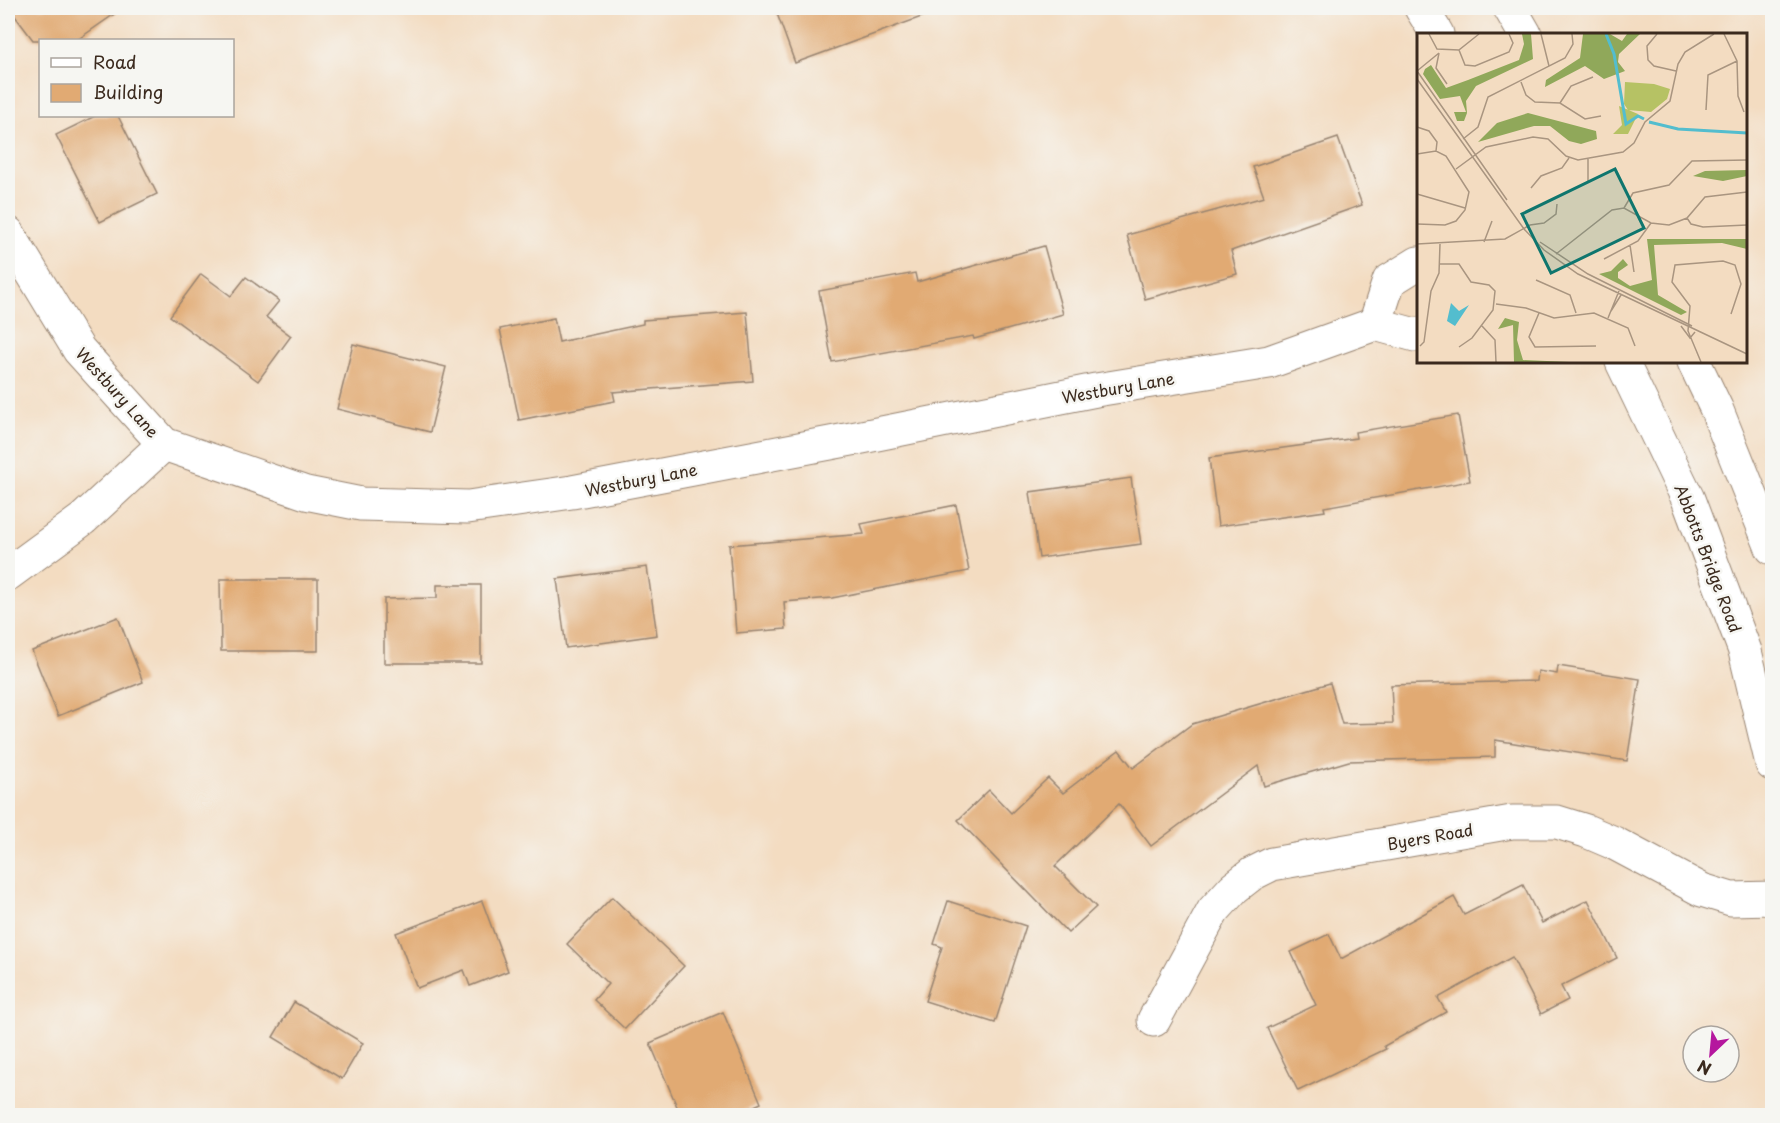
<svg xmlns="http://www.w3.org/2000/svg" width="1780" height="1123" font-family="'Playpen Sans',sans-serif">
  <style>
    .building { fill: #e1aa73 }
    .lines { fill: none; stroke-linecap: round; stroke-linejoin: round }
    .minor-casing { stroke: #978370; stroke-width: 35 }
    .secondary-casing { stroke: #978370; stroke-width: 35 }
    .minor { stroke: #fff; stroke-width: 33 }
    .secondary { stroke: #fff; stroke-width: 33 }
    .labels { text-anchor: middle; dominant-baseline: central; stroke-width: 5; stroke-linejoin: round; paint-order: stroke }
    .street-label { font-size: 16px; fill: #3b2a1e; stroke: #f6f6f2 }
    .inset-river { fill: none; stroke: #53bdce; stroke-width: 3 }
    .inset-road { fill: none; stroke: #a99580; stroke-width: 1.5 }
    .view { fill: #0f766e; fill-opacity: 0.15; stroke: #0f766e; stroke-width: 3 }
    .inset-edge { fill: none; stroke: #3b2a1e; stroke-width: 3 }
  </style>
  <rect width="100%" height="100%" fill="#f6f6f2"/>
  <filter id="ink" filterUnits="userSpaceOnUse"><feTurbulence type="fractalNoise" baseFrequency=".0167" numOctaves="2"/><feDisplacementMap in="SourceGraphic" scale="12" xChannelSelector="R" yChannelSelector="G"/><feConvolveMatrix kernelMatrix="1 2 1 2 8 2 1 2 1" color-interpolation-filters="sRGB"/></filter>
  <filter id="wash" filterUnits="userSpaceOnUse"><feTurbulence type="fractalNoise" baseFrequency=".008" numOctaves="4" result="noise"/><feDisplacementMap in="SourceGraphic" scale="24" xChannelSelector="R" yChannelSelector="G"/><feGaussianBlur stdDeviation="1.35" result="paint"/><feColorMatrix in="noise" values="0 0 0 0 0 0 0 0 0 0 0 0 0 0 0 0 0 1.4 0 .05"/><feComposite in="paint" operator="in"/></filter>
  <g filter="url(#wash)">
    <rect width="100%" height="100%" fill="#f3dcc1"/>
    <g id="blocks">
      <g class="building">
        <polygon points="9,8 123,8 77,40 33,40"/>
        <polygon points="775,8 938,8 938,11 795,63"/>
        <polygon points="95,116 118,116 157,194 100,222 56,135"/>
        <polygon points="1338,138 1362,205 1231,251 1237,274 1145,299 1127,235 1264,197 1253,167"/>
        <polygon points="1044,246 1063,314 974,339 973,336 832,362 819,291 915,273 917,282"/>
        <polygon points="201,274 231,296 246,277 279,301 266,317 291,336 258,381 170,316"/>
        <polygon points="747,312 753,381 613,392 615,401 519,420 500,329 554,318 559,342 643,324 643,320"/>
        <polygon points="353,344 446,367 430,432 337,409"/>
        <polygon points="1458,415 1470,481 1324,507 1325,511 1218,526 1209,458 1356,438 1355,432"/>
        <polygon points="1131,478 1141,544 1039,558 1030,492"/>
        <polygon points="956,505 969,571 832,598 784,602 786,629 736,633 729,545 864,534 861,524"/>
        <polygon points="647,567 657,635 566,648 557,579"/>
        <polygon points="220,579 318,579 318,651 221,651"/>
        <polygon points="437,585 481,585 481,663 384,663 384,599 437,598"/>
        <polygon points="118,617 143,682 58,716 32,651"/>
        <polygon points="1558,666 1640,679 1627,761 1495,740 1495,757 1349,761 1264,786 1258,766 1151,846 1119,804 1055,866 1096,907 1068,933 958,820 989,790 1011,813 1048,778 1063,793 1119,750 1133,768 1192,724 1330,683 1342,724 1393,723 1391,685 1537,681 1538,671 1557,674"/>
        <polygon points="1523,885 1542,923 1588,900 1617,958 1561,986 1568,1000 1541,1014 1512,957 1438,998 1446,1012 1384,1046 1386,1049 1298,1091 1267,1028 1316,1005 1291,952 1329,934 1341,959 1454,897 1464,915"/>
        <polygon points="612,897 684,966 625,1029 594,1000 608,984 567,944"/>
        <polygon points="482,901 508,971 470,986 464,970 417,988 396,933"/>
        <polygon points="948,901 1026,926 995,1023 925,1001 942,947 934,944"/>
        <polygon points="294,1002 363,1043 342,1079 273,1037"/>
        <polygon points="723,1012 761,1103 732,1116 681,1116 650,1043"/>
      </g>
    </g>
  </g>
  <g filter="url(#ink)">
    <use href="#blocks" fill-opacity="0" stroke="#978370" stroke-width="1.5"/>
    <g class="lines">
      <defs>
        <g id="minor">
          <polyline points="8,233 79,350 164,444 306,493 361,504 468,507 572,492 862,437 1096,390 1269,362 1375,324 1415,335 1418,334"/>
          <polyline points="1375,324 1389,281 1418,263"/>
          <polyline points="8,574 83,519 164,444"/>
          <polyline points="1154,1020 1213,911 1234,888 1252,874 1272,864 1512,822 1557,822 1586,831 1614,843 1702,890 1731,899 1772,898"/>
        </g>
        <g id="secondary">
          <polyline points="1421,8 1437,34"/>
          <polyline points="1510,8 1525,34"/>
          <polyline points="1622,362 1688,499 1745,651 1772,764"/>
          <polyline points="1694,362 1716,408 1772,548"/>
        </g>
      </defs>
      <use href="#minor" class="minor-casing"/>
      <use href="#secondary" class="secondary-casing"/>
      <use href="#minor" class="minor"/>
      <use href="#secondary" class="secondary"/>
    </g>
  </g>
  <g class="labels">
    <g class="street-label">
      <text transform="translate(1118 387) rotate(-10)">Westbury Lane</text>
      <text transform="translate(118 392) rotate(48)">Westbury Lane</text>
      <text transform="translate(641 479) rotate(-11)">Westbury Lane</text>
      <text transform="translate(1709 558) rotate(69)">Abbotts Bridge Road</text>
      <text transform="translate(1430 836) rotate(-10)">Byers Road</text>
    </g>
  </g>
  <g transform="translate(1417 33)">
    <rect width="330" height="330" fill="#f3dcc1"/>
    <path d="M208,49L237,51L253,56L250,66L234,79L211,77L207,71ZM202,73L221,81L211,101H196L205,92Z" fill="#b6c264"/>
    <path d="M105,1H114L116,26L59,53L49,68L50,80L47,88H40L37,79H49L43,63L23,66L6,41L8,36L14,32L29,55L51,47L102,27L107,11ZM166,1H193L205,8L210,1H223L202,21L201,29L208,38L187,46L168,33L128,54L129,47L163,25ZM111,80L179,98L180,106L164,111L152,108L133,93H117L61,109L80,90ZM330,137V143L306,148L276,143L288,138ZM230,206H330V216L305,210L237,212L241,262L270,279L264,282L182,241L194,238L206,226L211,232L201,239V245L213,253L235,247ZM88,285L102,289L100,307L106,327L152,329H97L96,292L81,296Z" fill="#90a85a"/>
    <path d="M34,270L42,278L52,272L38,293L30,288Z" fill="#53bdce"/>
    <path class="inset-river" d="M189,1L197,21L209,91L221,83L227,86M232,89L261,96L330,100"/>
    <path class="inset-road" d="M12,1L20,16L42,17M62,1L42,17L48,32L58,33L92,19L96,10L92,1M124,1L132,33M240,1L230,13L231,27L237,33L259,38M307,1L320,28L321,63L327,79M22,20L19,35L30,51M0,38L22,20M0,38L90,167M0,46L107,196L127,217L161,241L330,321M104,49L109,62L118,69L143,70L168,86L184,83M143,70L154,53L176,44M289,77L291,42L320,28M0,94L12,98L20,109L19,118M46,106L61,94L71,64L148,25L156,11L155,1M0,121L19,118L29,123L52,159L48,177L39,188L28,192L0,191M39,136L69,114L116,104L131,106L149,123L161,127L206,119L217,110L228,89L253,68L261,31L268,19L297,1M171,149V126M114,155L124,143L145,135L152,125M0,161L48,175M207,175L216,160L252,152L275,128L330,127M270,185L274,191L286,194L330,192M67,209L75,188M123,209L171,241L275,293M0,211L88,206L113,192L127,190L139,181L140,171M213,212L217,239M139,221L195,177L207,175L234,190L252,192L270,185L288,164L330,159M187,226L221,208L234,190M23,231H42L54,249L72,252L78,258L76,277L55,305L42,314M119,247L153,262L159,280M79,271L109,275L137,285L177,280L211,295L218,313M194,278L204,262M122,280L112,304L118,314L179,313M191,285L202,258M65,293L78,307L79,329M264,293L273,305L278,299M3,313L7,309L14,258L22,240L23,211M284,329L271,298L273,273L255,249L258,232L306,228L318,232L324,251L314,281"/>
    <path class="view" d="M198,136L227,195L134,240L105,181Z"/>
    <rect width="330" height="330" class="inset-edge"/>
  </g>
  <rect width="1780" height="1123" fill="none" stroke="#f6f6f2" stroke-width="30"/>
  <rect x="39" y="39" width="195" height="78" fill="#f6f6f2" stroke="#aba49d" stroke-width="1.5"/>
  <rect x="51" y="58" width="30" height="9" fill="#ffffff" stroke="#aba49d" stroke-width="1.5"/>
  <text x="93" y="69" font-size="18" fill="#3b2a1e">Road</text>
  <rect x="51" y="84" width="30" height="18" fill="#e1aa73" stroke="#aba49d" stroke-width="1.5"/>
  <text x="93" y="99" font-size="18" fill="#3b2a1e">Building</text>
  <g transform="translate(1711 1054) rotate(206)"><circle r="28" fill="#f6f6f2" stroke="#aba49d" stroke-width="1.5"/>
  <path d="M0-4.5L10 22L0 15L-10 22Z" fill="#b5179e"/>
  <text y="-9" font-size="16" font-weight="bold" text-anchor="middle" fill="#3b2a1e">N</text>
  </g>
</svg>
